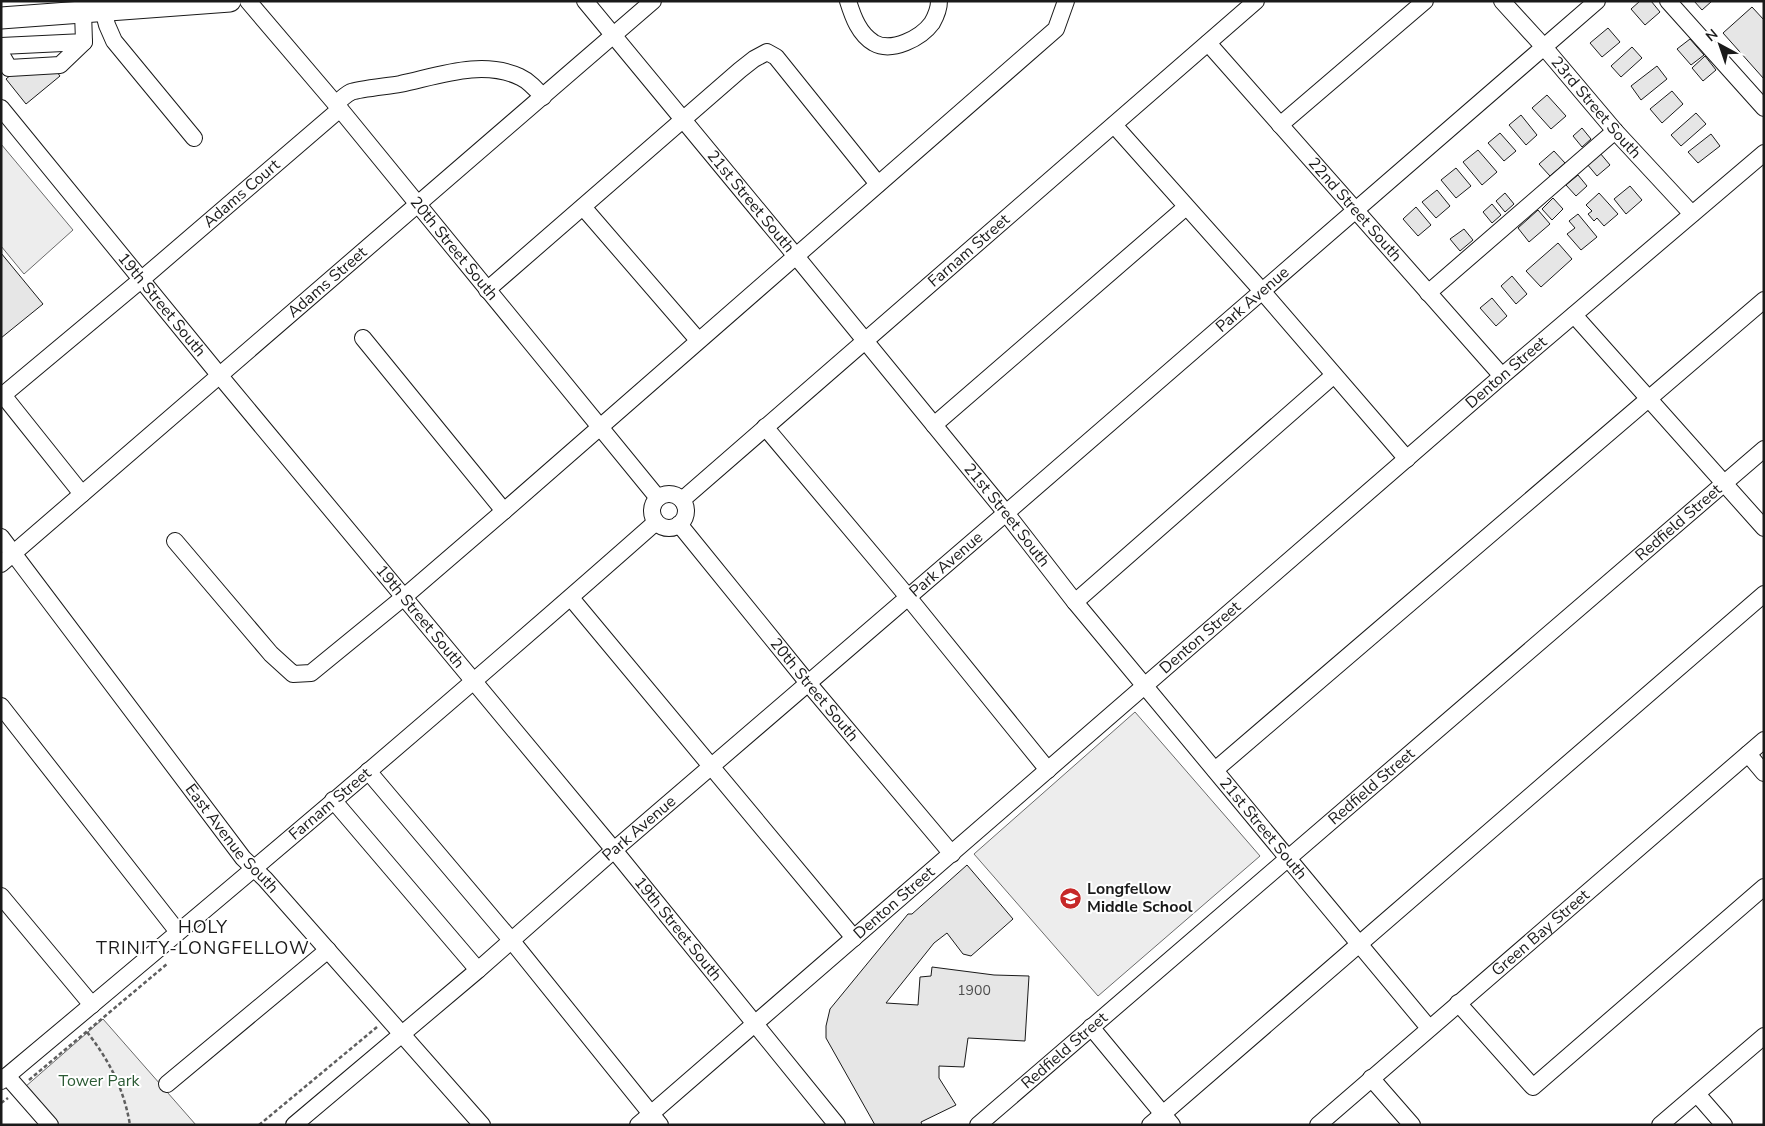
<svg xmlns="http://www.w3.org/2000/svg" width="1765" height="1126" font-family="'Nunito Sans',sans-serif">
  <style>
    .built { fill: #ededed; stroke: #6a6a6a }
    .building { fill: #e6e6e6; stroke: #1a1a1a }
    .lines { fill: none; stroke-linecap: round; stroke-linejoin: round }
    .minor-casing { stroke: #1a1a1a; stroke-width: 18 }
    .major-casing { stroke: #1a1a1a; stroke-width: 23 }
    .path { stroke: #5f5f5f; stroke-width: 2.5; stroke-dasharray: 4 2.5; stroke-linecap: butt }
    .minor { stroke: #fff; stroke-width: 16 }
    .major { stroke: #fff; stroke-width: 21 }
    .labels { text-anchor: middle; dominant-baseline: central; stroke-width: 4; stroke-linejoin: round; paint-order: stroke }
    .number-label { font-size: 14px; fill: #4d4d4d }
    .street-label { font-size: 16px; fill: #1a1a1a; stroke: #fff }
    .poi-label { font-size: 16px; font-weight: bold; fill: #1a1a1a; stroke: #fff; text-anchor: start }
    .park-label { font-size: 16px; fill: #2b5a34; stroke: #fff }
    .neighbourhood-label { font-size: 18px; letter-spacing: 1px; fill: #1a1a1a; stroke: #fff }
  </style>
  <rect width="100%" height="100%" fill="#fff"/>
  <g class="built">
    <polygon points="1,144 73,230 24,274 1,246"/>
    <polygon points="1135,712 1260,856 1098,996 974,854"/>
    <polygon points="103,1019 196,1125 58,1125 25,1087"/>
  </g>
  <g class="building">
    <polygon points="1640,1 1651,1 1660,12 1645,25 1631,9"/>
    <polygon points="1694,1 1712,1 1702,10"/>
    <polygon points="1752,7 1764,20 1764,79 1723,33"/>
    <polygon points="1608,28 1620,42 1602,57 1590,43"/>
    <polygon points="1690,39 1704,55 1691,65 1677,49"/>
    <polygon points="1632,47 1642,58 1621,77 1611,66"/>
    <polygon points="1705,56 1716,70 1703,81 1692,68"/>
    <polygon points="1657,66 1667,79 1641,100 1631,86"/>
    <polygon points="53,67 60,76 26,104 6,79 18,69"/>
    <polygon points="1672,91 1683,104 1662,123 1650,109"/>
    <polygon points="1547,95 1566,116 1551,129 1532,108"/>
    <polygon points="1696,113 1706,124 1681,146 1671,135"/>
    <polygon points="1521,115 1537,135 1526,145 1509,125"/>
    <polygon points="1582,128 1591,139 1582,147 1573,136"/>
    <polygon points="1500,133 1516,151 1504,161 1488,143"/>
    <polygon points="1711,134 1720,146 1698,163 1688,152"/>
    <polygon points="1478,150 1497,172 1482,185 1463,162"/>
    <polygon points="1554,151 1565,163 1550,176 1539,164"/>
    <polygon points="1600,153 1610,165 1597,176 1587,164"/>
    <polygon points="1456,168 1471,186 1456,198 1441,180"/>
    <polygon points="1578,175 1587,186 1576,196 1566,185"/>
    <polygon points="1630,186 1642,200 1626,214 1614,199"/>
    <polygon points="1437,190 1450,206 1436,218 1422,202"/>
    <polygon points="1505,193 1514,204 1505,212 1496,201"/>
    <polygon points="1599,193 1618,214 1604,226 1597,218 1594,221 1588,214 1592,211 1586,205"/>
    <polygon points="1553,198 1563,209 1552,220 1542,209"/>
    <polygon points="1492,204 1501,215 1492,223 1483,212"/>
    <polygon points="1416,207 1431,225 1418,236 1403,219"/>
    <polygon points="1538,210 1550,224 1529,242 1518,228"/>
    <polygon points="1578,214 1597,237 1581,250 1567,234 1575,228 1569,221"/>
    <polygon points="1464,229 1473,240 1460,251 1450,239"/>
    <polygon points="1558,243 1572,259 1541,287 1526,271"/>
    <polygon points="1,253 43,304 1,338"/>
    <polygon points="1512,276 1527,294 1516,304 1501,286"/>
    <polygon points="1492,298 1507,316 1496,326 1480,308"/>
    <polygon points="967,865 1013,919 971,956 963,954 947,933 934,943 886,1003 918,1005 920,977 931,976 932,967 994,975 1029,976 1025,1041 968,1038 964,1067 939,1066 939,1078 956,1105 921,1122 922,1125 875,1125 826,1038 826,1026 830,1009 908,914 912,914"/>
  </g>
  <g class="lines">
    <defs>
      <g id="minor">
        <path id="s1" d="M248,1L340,109L658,498"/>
        <path id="s2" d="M585,1L795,255L1006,513L1075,602L1429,1028"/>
        <path d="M848,1C853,17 859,34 874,43C892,53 921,38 932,23C936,16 939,9 939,1"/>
        <path id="s3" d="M1502,1L1544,47L1615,131L1692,214"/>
        <polyline points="1668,1 1764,108"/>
        <polyline points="103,10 107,25 114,41 194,138"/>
        <path id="s4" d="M1208,43L1502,376"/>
        <polyline points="1,46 84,42 83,12"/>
        <polyline points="1,54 9,68 60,65 84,42"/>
        <path d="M336,104C340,100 345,95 351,92C358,89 389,86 400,84C438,76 482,59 520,77C529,81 536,89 543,97"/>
        <path id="s5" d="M1,108L220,376L614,850L837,1125"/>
        <polyline points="1114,125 1262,291 1407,459"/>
        <polyline points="1280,125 1425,1"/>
        <polyline points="583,207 698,340"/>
        <polyline points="487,290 740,70 754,59 767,52 776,57 878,184"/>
        <polyline points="1428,293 1615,131"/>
        <polyline points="1574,315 1764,528"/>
        <polyline points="363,338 504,511"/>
        <polyline points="934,425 1186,207"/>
        <polyline points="765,427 908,597 1048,770"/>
        <path id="s6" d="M82,494L3,395L142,279L340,109"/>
        <circle cx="669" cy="511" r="17"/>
        <path id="s7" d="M682,500L1256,1"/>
        <path id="s8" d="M679,524L808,683L952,854"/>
        <path id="s9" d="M1,537L243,858L265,879L482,1125"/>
        <polyline points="175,541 271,654 293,674 311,673 404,597 504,511 1056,29 1066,1"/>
        <path id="s10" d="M1,564L653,1"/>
        <polyline points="571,598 854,938"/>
        <polyline points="1075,602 1334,375"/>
        <polyline points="1,706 178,932"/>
        <polyline points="1748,754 1764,773"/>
        <polyline points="1215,770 1764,300"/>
        <polyline points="368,771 511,940 660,1125"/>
        <polyline points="333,800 478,970"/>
        <polyline points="1,896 92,1005"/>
        <polyline points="1458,1003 1533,1087 1764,887"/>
        <polyline points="1091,1027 1172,1125"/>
        <polyline points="7,1076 50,1125"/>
        <polyline points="1371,1078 1412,1125"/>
        <path id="s11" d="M1,1081C221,897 441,712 656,522"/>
        <polyline points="167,1084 328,950"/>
        <polyline points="1697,1094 1724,1125"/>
        <path id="s12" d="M294,1125L478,970L614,850L1006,513L1597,1"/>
        <path id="s13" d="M638,1125L1502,376L1764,153"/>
        <path id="s14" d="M978,1125L1764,449"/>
        <polyline points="1150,1125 1764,594"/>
        <path id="s15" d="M1318,1125L1764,740"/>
        <polyline points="1660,1125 1764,1036"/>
      </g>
      <polyline id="major" points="1,18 230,1"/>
    </defs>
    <use href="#minor" class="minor-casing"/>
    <use href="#major" class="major-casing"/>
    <g class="path">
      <path d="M87,1032C109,1060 124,1089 130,1125"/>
      <polyline points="29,1080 167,964"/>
      <polyline points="1,1103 8,1098"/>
      <polyline points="259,1125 377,1027"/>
    </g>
    <use href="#minor" class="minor"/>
    <use href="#major" class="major"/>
  </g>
  <defs>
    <symbol id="school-disc" viewBox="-11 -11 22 22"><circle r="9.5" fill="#c62828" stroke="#fff"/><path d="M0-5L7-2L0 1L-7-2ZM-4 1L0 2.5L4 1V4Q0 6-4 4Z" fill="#fff"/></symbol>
  </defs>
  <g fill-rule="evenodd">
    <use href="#school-disc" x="1058" y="886" width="25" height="25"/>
  </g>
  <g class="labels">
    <g class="number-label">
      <text x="974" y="990">1900</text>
    </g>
    <g class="street-label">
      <text stroke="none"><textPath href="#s3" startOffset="142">23rd Street South</textPath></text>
      <text stroke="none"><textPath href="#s6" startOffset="439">Adams Court</textPath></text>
      <text stroke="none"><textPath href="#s2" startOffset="260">21st Street South</textPath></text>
      <text stroke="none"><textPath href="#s4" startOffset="222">22nd Street South</textPath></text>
      <text stroke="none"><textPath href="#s1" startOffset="322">20th Street South</textPath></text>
      <text stroke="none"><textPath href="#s7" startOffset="380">Farnam Street</textPath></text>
      <text stroke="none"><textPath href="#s10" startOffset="431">Adams Street</textPath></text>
      <text stroke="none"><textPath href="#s12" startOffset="1265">Park Avenue</textPath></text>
      <text stroke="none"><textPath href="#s5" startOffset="254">19th Street South</textPath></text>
      <text stroke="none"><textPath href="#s13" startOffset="1149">Denton Street</textPath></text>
      <text stroke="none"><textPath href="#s2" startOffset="665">21st Street South</textPath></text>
      <text stroke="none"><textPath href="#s14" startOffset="924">Redfield Street</textPath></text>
      <text stroke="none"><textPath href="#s12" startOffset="860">Park Avenue</textPath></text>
      <text stroke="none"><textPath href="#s5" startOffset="659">19th Street South</textPath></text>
      <text stroke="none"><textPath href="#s13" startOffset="744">Denton Street</textPath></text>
      <text stroke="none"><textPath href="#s8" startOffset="214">20th Street South</textPath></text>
      <text stroke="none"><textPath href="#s14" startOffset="519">Redfield Street</textPath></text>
      <text stroke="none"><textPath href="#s11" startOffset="430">Farnam Street</textPath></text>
      <text stroke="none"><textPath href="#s12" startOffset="455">Park Avenue</textPath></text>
      <text stroke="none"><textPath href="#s2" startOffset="1070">21st Street South</textPath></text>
      <text stroke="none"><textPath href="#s9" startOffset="380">East Avenue South</textPath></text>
      <text stroke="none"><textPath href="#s13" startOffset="339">Denton Street</textPath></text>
      <text stroke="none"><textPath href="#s5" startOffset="1064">19th Street South</textPath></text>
      <text stroke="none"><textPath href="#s15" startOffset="294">Green Bay Street</textPath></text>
      <text stroke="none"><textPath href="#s14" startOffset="114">Redfield Street</textPath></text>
    </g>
    <g class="poi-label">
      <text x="1087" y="889">Longfellow<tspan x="1087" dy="18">Middle School</tspan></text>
    </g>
    <g class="park-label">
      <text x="99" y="1081">Tower Park</text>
    </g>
    <g class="neighbourhood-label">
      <text x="203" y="927">HOLY<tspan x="203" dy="21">TRINITY-LONGFELLOW</tspan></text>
    </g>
  </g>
  <rect width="1765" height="1126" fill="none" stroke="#1a1a1a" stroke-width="5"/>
  <g transform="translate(1720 45) rotate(320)" stroke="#ffffff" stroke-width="4" paint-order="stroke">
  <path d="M0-4L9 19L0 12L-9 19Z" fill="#1a1a1a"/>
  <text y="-8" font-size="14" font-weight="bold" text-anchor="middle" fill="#1a1a1a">N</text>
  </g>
</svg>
